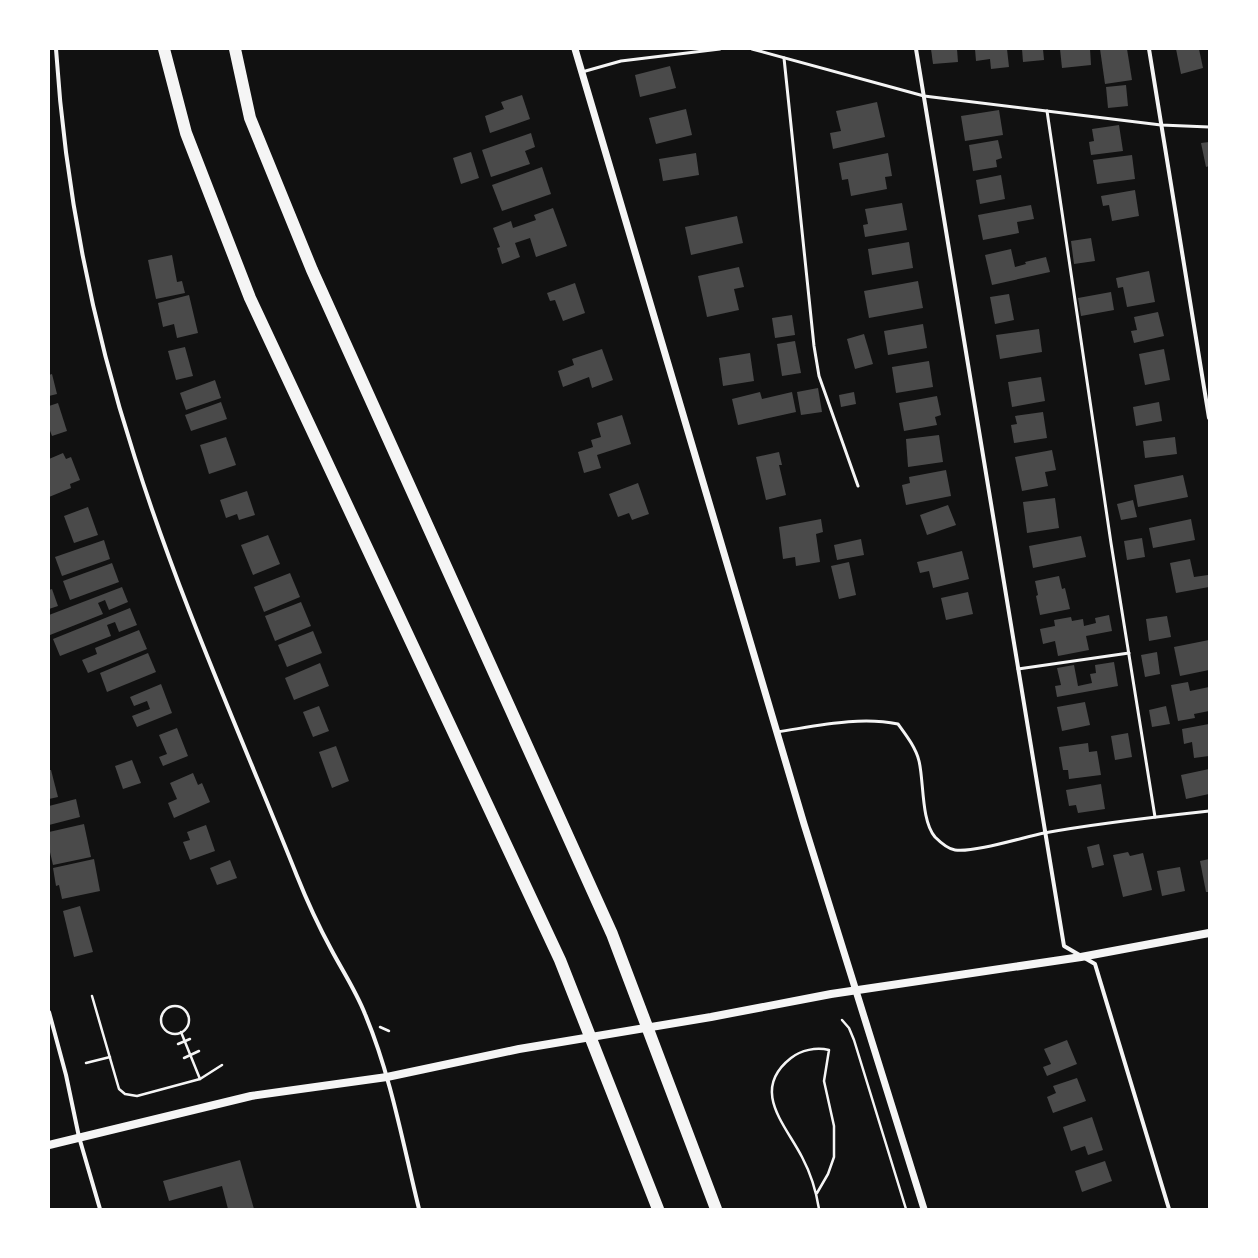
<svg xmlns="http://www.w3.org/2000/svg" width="1258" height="1258" font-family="'Work Sans',sans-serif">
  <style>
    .building { fill: #4a4a4a }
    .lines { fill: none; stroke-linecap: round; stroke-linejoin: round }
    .path { stroke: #f5f5f5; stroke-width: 2.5 }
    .service { stroke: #f5f5f5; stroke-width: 3 }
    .minor { stroke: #f5f5f5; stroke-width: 4 }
    .tertiary { stroke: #f5f5f5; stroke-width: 7 }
    .secondary { stroke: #f5f5f5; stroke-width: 8 }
    .motorway { stroke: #f5f5f5; stroke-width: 12 }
  </style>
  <rect width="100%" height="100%" fill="#111"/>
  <g class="building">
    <polygon points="931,49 957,49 958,62 933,64"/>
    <polygon points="975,49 1007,49 1009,67 991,69 990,59 976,61"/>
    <polygon points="1022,49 1043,49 1044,60 1023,62"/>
    <polygon points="1060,49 1090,49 1091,65 1062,68"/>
    <polygon points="1100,49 1127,49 1132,80 1105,84"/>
    <polygon points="1176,49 1199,49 1203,68 1181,74"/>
    <polygon points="670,66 676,88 640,97 635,75"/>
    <polygon points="1126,85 1128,106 1108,108 1106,87"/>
    <polygon points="522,95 530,119 490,133 485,116 504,109 501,102"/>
    <polygon points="877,102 885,137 833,149 830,133 841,131 836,111"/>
    <polygon points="686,109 692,135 656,144 649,118"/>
    <polygon points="999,110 1003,135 965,141 961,116"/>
    <polygon points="1119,125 1123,151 1091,155 1089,142 1094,141 1092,129"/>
    <polygon points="531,133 535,147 525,151 530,164 491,177 482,150"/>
    <polygon points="998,140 1002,158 996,160 997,167 973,171 969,145"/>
    <polygon points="1209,142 1209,166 1206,167 1201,143"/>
    <polygon points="471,152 479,178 461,184 453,158"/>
    <polygon points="696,153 699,175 663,181 659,159"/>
    <polygon points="888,153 892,176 885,177 887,189 851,196 848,179 842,180 839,163"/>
    <polygon points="1132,155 1135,179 1097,184 1093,160"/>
    <polygon points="542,167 551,194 502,211 492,185"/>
    <polygon points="1001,175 1005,199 980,204 976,180"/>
    <polygon points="1135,190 1139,216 1112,221 1109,205 1103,206 1101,196"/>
    <polygon points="902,203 907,230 865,237 863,225 868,224 865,209"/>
    <polygon points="1031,205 1034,219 1017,222 1019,233 983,240 978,215"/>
    <polygon points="553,208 567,246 536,257 530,238 515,243 520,257 502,264 497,248 500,247 493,228 511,221 513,228 536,220 534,215"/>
    <polygon points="737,216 743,243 691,255 685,227"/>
    <polygon points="1091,238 1095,261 1074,264 1071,241"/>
    <polygon points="909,242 913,268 872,275 868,249"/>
    <polygon points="1011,249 1015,267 1026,264 1025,262 1046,257 1050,272 992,285 985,255"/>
    <polygon points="172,255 177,282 182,281 185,293 156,299 148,260"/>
    <polygon points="739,267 744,287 734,289 739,310 707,317 698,276"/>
    <polygon points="1149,271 1155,302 1127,307 1123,287 1118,288 1116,278"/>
    <polygon points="918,281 923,308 869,318 864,291"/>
    <polygon points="575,283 585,313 563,321 555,300 550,301 547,293"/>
    <polygon points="1111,292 1114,310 1081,316 1078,298"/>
    <polygon points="1009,294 1014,320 995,324 990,297"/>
    <polygon points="189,295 198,333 177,338 174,324 163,327 158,303"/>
    <polygon points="1158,312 1164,336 1134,343 1131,331 1137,330 1134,317"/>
    <polygon points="792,315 795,335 775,338 772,318"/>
    <polygon points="923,324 927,348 888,355 884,331"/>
    <polygon points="1039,329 1042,352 1000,359 996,335"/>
    <polygon points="864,334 873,364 855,369 847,339"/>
    <polygon points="795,341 801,373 782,376 777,344"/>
    <polygon points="185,347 193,376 176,380 168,351"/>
    <polygon points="602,349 613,380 592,388 589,377 563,387 558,371 574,365 572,359"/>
    <polygon points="1164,349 1170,380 1145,385 1139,354"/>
    <polygon points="750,353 754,381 723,386 719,358"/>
    <polygon points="929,361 933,387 896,393 892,367"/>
    <polygon points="52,374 57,394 49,396 49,375"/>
    <polygon points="1041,377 1045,401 1012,407 1008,382"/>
    <polygon points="215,380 221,398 186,410 180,393"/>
    <polygon points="818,388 822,412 801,415 797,392"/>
    <polygon points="760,392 762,399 792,392 796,412 738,425 732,399"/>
    <polygon points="854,392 856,404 841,407 839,395"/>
    <polygon points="937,396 941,415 935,417 937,425 904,431 899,403"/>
    <polygon points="221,402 227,419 191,431 185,415"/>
    <polygon points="1159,402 1162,421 1136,426 1133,407"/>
    <polygon points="58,403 67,431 52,436 49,428 49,406"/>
    <polygon points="1043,412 1047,438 1014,443 1011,425 1017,424 1015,416"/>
    <polygon points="622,415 631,444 597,455 601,468 584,473 578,452 593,447 591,440 601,437 597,423"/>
    <polygon points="939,435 943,462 908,467 906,439"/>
    <polygon points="226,437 236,465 209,474 200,445"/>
    <polygon points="1175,437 1177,454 1145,458 1143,441"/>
    <polygon points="1052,450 1056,470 1045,472 1048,486 1022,491 1015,457"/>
    <polygon points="779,452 782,465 779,465 786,495 766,500 756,457"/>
    <polygon points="63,453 66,459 71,457 80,480 70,484 71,488 49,497 49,459"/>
    <polygon points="946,470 951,496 906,505 902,485 910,483 909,477"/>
    <polygon points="1183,475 1188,497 1138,507 1134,485"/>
    <polygon points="638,483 649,514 632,520 629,513 618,517 609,494"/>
    <polygon points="247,491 255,515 239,520 237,514 226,518 220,500"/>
    <polygon points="1055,498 1059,528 1027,533 1023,502"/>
    <polygon points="1133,500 1137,517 1121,520 1117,504"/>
    <polygon points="948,505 956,525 927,535 920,515"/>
    <polygon points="88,507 98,535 74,543 64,516"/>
    <polygon points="821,519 823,532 816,534 820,562 796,566 795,557 783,559 779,527"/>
    <polygon points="1191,519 1195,540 1153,548 1149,528"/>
    <polygon points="268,535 280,564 253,575 241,545"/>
    <polygon points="1081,536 1086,557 1033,568 1029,546"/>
    <polygon points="1142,538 1145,557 1127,560 1124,541"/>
    <polygon points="861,539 864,555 837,560 834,545"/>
    <polygon points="104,540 110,559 62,576 55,557"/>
    <polygon points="962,551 969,579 933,588 929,571 920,573 917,562"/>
    <polygon points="1190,559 1194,577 1208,575 1209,587 1176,593 1170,563"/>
    <polygon points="849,562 856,595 839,599 831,566"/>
    <polygon points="112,563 119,582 70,600 63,581"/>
    <polygon points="290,573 300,597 264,612 254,587"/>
    <polygon points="1059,576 1062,589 1065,588 1070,609 1040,615 1036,596 1038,595 1035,581"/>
    <polygon points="122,587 128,602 109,610 105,600 98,603 103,614 50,635 49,615"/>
    <polygon points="52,589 58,606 49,609 49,590"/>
    <polygon points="968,592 973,614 946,620 941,598"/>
    <polygon points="301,602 311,626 275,641 265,616"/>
    <polygon points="130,608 137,625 119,632 115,622 107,625 111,636 60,656 53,639"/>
    <polygon points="1109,615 1112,631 1086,636 1089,650 1058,656 1055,641 1043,644 1040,629 1055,626 1054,620 1071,617 1072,621 1083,619 1084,626 1096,623 1095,618"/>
    <polygon points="1167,616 1171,637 1149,641 1146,619"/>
    <polygon points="139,630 147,649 88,673 82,660 97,654 95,648"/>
    <polygon points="313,631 322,653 287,667 278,645"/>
    <polygon points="1209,640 1209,670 1180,676 1174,647"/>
    <polygon points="1157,652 1160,674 1145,677 1141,655"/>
    <polygon points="148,653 156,672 107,692 100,673"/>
    <polygon points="1114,662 1118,686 1057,697 1055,686 1061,685 1057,668 1074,665 1078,686 1092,683 1090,674 1096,673 1095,665"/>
    <polygon points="320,663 329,686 294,700 285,678"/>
    <polygon points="1188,682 1190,691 1209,687 1209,711 1194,714 1195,718 1178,721 1171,685"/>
    <polygon points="161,684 172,713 137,727 132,716 150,709 147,701 134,706 130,697"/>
    <polygon points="1085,702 1090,725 1062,731 1057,707"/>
    <polygon points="319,706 329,731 313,737 303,712"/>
    <polygon points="1166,706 1170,724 1152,727 1149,710"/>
    <polygon points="1209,724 1209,756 1194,758 1192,742 1184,744 1182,729"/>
    <polygon points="177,728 188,756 163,766 159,757 167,754 159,735"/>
    <polygon points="1128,733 1132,757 1115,760 1111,736"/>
    <polygon points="1088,743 1089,752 1097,751 1101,775 1069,779 1068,770 1063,770 1059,747"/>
    <polygon points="336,746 349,781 332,788 319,752"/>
    <polygon points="132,760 141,783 123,789 115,766"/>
    <polygon points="1209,769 1209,794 1186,799 1181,775"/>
    <polygon points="49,770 51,770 58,797 49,799"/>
    <polygon points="193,773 198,785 202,783 210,802 174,818 168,803 177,799 170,783"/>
    <polygon points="1101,784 1105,809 1078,813 1076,805 1069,806 1066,790"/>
    <polygon points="76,799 80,817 49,825 49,806"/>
    <polygon points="84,824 91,857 53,865 49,848 49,832"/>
    <polygon points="206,825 215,851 190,860 183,842 190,840 187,832"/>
    <polygon points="1099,844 1104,865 1092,868 1087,847"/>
    <polygon points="1128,852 1130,856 1143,853 1152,890 1123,897 1113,855"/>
    <polygon points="94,859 100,891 62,899 59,885 56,886 53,868"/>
    <polygon points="1209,859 1209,892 1206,892 1200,861"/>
    <polygon points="230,860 237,878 217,885 210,868"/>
    <polygon points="1180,867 1185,891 1162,896 1157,871"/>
    <polygon points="80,906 93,952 74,957 63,911"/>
    <polygon points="1067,1040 1077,1064 1047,1076 1043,1067 1051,1064 1044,1049"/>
    <polygon points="1077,1078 1086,1101 1053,1113 1047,1097 1056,1093 1053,1086"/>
    <polygon points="1092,1117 1103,1150 1088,1155 1085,1146 1071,1151 1063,1127"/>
    <polygon points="240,1160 254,1209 228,1209 222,1186 169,1201 163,1181"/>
    <polygon points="1105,1161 1112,1181 1082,1192 1075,1171"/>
  </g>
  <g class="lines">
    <g class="path">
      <polyline points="92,996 119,1089 125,1094 137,1096 200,1079 222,1065"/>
      <circle cx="175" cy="1020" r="14"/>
      <polyline points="842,1020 849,1028 854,1040 906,1209"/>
      <polyline points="380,1027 389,1031"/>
      <polyline points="181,1032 200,1079"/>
      <polyline points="178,1044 190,1039"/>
      <polyline points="184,1058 199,1051"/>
      <polyline points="86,1063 110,1057"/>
      <path d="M817,1193L828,1174L834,1157V1126L824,1081L829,1050C816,1047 801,1050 791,1058C750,1090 785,1124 802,1157C811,1174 816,1190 819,1209"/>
    </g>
    <g class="service">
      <polyline points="752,49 924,96 1161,125 1209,127"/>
      <polyline points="784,58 814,346 819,376 858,486"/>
      <polyline points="582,72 621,61 720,49"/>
      <polyline points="1047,111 1111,543 1155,817"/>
      <polyline points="1018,669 1129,653"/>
      <path d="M777,732C817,726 859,716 898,724C906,735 916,748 919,761C924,781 921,821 935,837C940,842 948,849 955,850C973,853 1024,837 1044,833C1098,823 1154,817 1209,811"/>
    </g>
    <g class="minor">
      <path d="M56,49C65,188 92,325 135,458C180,601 242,738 297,876C307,901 318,925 331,949C342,970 356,991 365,1014C391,1076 403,1144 419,1209"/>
      <polyline points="916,49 1064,946 1095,964 1169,1209"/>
      <polyline points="1149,49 1209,418"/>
      <polyline points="49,1012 66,1075 79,1137 100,1209"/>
    </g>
    <polyline class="tertiary" points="575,49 804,824 924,1209"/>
    <polyline class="secondary" points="49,1145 251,1096 387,1077 519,1049 711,1017 831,994 1081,957 1209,933"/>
    <g class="motorway">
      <polyline points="164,49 186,133 250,298 560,960 658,1209"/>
      <polyline points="235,49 250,118 312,270 612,934 716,1209"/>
    </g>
  </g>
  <rect width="1258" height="1258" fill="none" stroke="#ffffff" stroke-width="100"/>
</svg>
